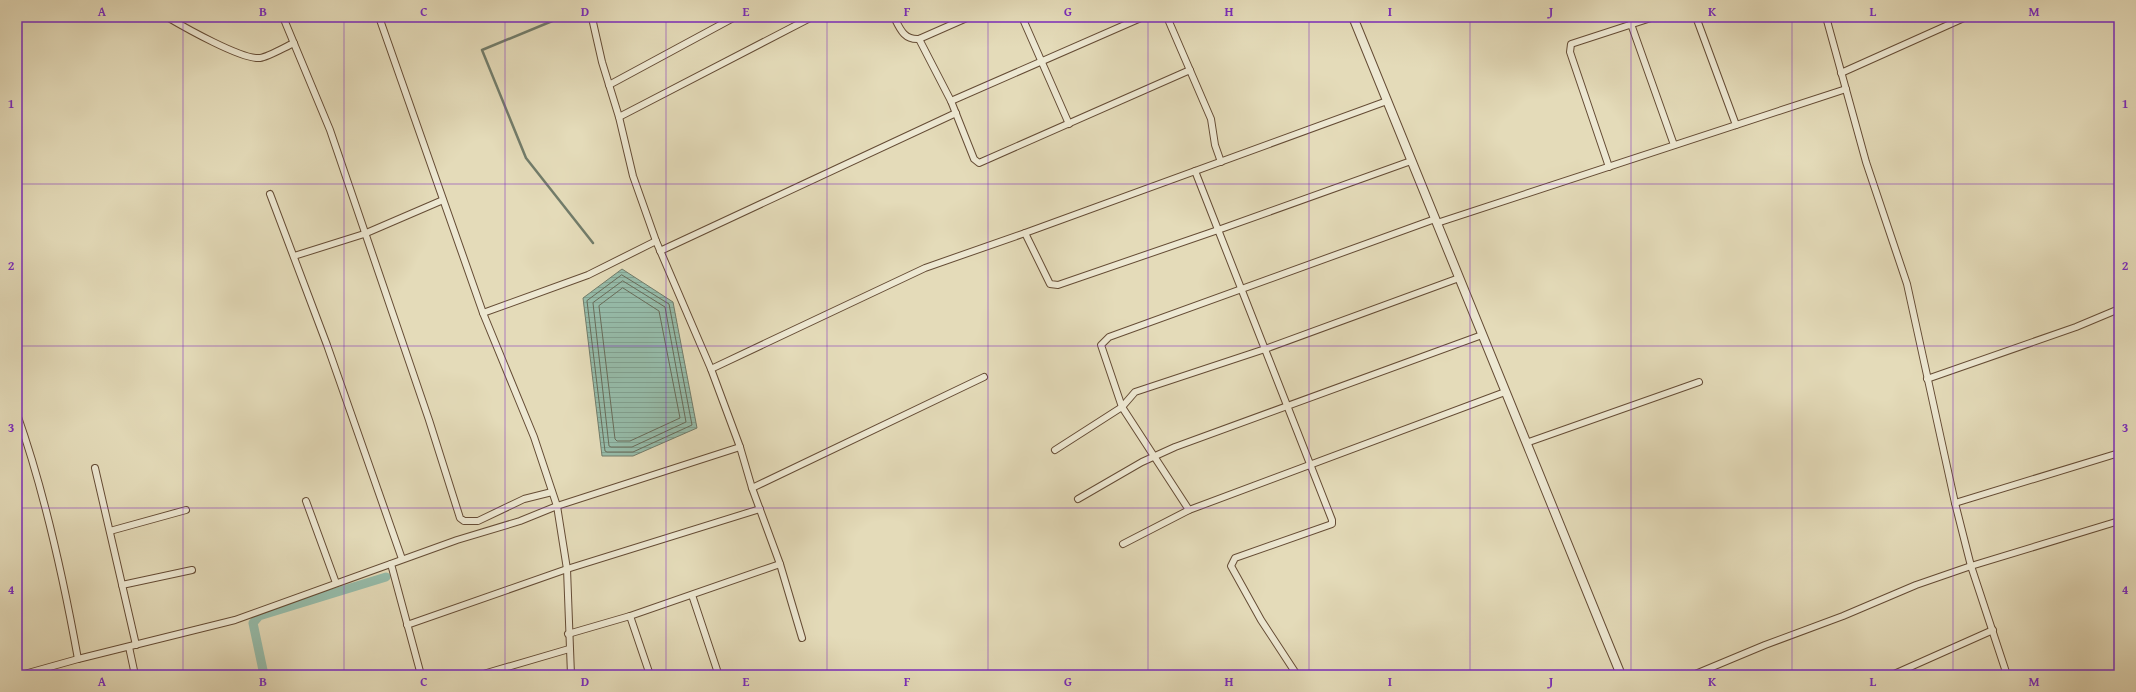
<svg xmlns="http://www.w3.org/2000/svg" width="2136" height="692" font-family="'Gentium Book Plus',serif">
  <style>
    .water { fill: url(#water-rules); stroke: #727c6a }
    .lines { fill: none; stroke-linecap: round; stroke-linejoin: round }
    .shore { stroke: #686c5a; stroke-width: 1 }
    .stream { stroke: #727c6a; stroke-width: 2.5 }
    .canal { stroke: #96bcaa; stroke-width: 9 }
    .minor-casing { stroke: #654c35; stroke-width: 8 }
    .tertiary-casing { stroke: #654c35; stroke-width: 10 }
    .minor { stroke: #ede8d2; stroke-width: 6 }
    .tertiary { stroke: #ede8d2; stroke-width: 8 }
    .grid { fill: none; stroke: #7b2cbf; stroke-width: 1; stroke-opacity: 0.55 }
    .neatline { fill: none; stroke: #7b2cbf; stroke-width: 1.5 }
    .grid-label { font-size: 13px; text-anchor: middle; font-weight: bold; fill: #7b2cbf }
  </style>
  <defs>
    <pattern id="water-rules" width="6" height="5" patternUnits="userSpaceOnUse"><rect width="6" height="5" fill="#96bcaa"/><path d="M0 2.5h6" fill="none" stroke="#82a191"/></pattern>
  </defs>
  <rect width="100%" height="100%" fill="#e4dbb9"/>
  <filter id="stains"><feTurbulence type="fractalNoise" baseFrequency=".005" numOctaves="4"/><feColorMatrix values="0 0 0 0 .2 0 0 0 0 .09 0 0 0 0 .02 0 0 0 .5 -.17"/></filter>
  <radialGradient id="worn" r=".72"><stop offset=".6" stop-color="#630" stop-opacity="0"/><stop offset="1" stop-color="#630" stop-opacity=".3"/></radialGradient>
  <polygon class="water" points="622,269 673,302 697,428 633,456 602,456 583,298"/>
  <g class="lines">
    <g class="shore">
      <polygon points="622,275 669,304 692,425 633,452 607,452 605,451 587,301"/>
      <polygon points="623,281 665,307 686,422 632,447 611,447 609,446 593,303"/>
      <polygon points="623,288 659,311 680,418 630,441 617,441 615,439 599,306"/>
    </g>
    <polyline class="stream" points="562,17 482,50 526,158 593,243"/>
    <polyline class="canal" points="264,675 253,623 259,616 386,577"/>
    <defs>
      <g id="minor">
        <path d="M167,17C184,27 242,60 260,58C268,57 285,47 294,43"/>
        <polyline points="283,17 330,130 429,420 460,518 464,521 478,521 524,499 552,492"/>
        <polyline points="379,17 483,313 534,437 557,506 567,569 571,675"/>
        <path d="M894,17C900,29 904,40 919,39L969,17"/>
        <polyline points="1022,17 1069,124"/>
        <polyline points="1167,17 1211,119 1215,145 1221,162"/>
        <polyline points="1696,17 1736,125"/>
        <polyline points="1826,17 1866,162 1907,284 1955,503 1971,566 2007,675"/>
        <polyline points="592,18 602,62 619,117 633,176 656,241 711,369 740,447 752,488 780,564 802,638"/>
        <polyline points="1631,24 1674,145"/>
        <polyline points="919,39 951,101 974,159 979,163 1190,70"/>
        <polyline points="1841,73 1966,17"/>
        <polyline points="609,85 735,17"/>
        <polyline points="951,101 1143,17"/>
        <polyline points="1387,101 1025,233 1050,284 1058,285 1218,230 1411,161"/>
        <polyline points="619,117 812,17"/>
        <polyline points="1609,167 1570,52 1571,44 1654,17"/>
        <polyline points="1195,171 1332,520 1332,524 1235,558 1231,566 1261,620 1297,675"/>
        <polyline points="270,194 327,345 402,559"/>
        <polyline points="1437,223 1846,89"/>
        <polyline points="660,251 956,113"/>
        <polyline points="294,256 364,234 443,200"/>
        <polyline points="483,313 588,275 656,241"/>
        <polyline points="711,369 925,268 1025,233"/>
        <polyline points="1927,379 2076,327 2119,309"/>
        <path d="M17,414C45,493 63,576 78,659"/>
        <polyline points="1526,443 1699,382"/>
        <polyline points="1055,450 1122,407 1135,392 1265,349 1459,278"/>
        <polyline points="95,468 136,645"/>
        <polyline points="752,488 984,377"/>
        <polyline points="1078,499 1142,462 1175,447 1482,335"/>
        <polyline points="306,501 336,583"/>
        <polyline points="1955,503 2119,453"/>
        <polyline points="1189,510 1122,407 1101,345 1109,337 1435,219"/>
        <polyline points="110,531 186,510"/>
        <polyline points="1123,544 1189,510 1505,392"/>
        <polyline points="391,564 421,675"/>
        <polyline points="122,585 192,570"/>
        <polyline points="692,595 717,670"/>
        <polyline points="630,616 650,675"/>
        <polyline points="407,625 567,569 760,509"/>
        <polyline points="568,634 630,616 780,564"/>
        <polyline points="129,647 135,675"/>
        <polyline points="21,675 78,659 235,620 457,540 520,521 557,506 740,447"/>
        <polyline points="480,675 569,649"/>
        <polyline points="1693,675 1765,645 1843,616 1916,585 1971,566 2119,521"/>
        <polyline points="1892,675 1993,630"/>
      </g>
      <polyline id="tertiary" points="1353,17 1621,675"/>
    </defs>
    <use href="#minor" class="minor-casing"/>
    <use href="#tertiary" class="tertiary-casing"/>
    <use href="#minor" class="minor"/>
    <use href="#tertiary" class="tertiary"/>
  </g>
  <path class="grid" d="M183,17V675M344,17V675M505,17V675M666,17V675M827,17V675M988,17V675M1148,17V675M1309,17V675M1470,17V675M1631,17V675M1792,17V675M1953,17V675M17,184H2119M17,346H2119M17,508H2119"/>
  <rect width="2136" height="692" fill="none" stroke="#e4dbb9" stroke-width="44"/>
  <rect x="22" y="22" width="2092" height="648" class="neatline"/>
  <g class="grid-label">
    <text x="102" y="16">A</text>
    <text x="263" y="16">B</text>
    <text x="424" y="16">C</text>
    <text x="585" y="16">D</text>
    <text x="746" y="16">E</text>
    <text x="907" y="16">F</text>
    <text x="1068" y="16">G</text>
    <text x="1229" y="16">H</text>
    <text x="1390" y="16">I</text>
    <text x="1551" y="16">J</text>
    <text x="1712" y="16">K</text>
    <text x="1873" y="16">L</text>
    <text x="2034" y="16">M</text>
    <text x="11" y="108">1</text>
    <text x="2125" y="108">1</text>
    <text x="11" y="270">2</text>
    <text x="2125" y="270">2</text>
    <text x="11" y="432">3</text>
    <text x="2125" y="432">3</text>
    <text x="11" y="594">4</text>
    <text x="2125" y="594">4</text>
    <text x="102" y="686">A</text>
    <text x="263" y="686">B</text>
    <text x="424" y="686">C</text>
    <text x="585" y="686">D</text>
    <text x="746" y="686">E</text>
    <text x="907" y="686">F</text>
    <text x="1068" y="686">G</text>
    <text x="1229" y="686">H</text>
    <text x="1390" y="686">I</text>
    <text x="1551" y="686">J</text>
    <text x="1712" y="686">K</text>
    <text x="1873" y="686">L</text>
    <text x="2034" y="686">M</text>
  </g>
  <rect width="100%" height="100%" filter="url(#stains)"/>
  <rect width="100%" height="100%" fill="url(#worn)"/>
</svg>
